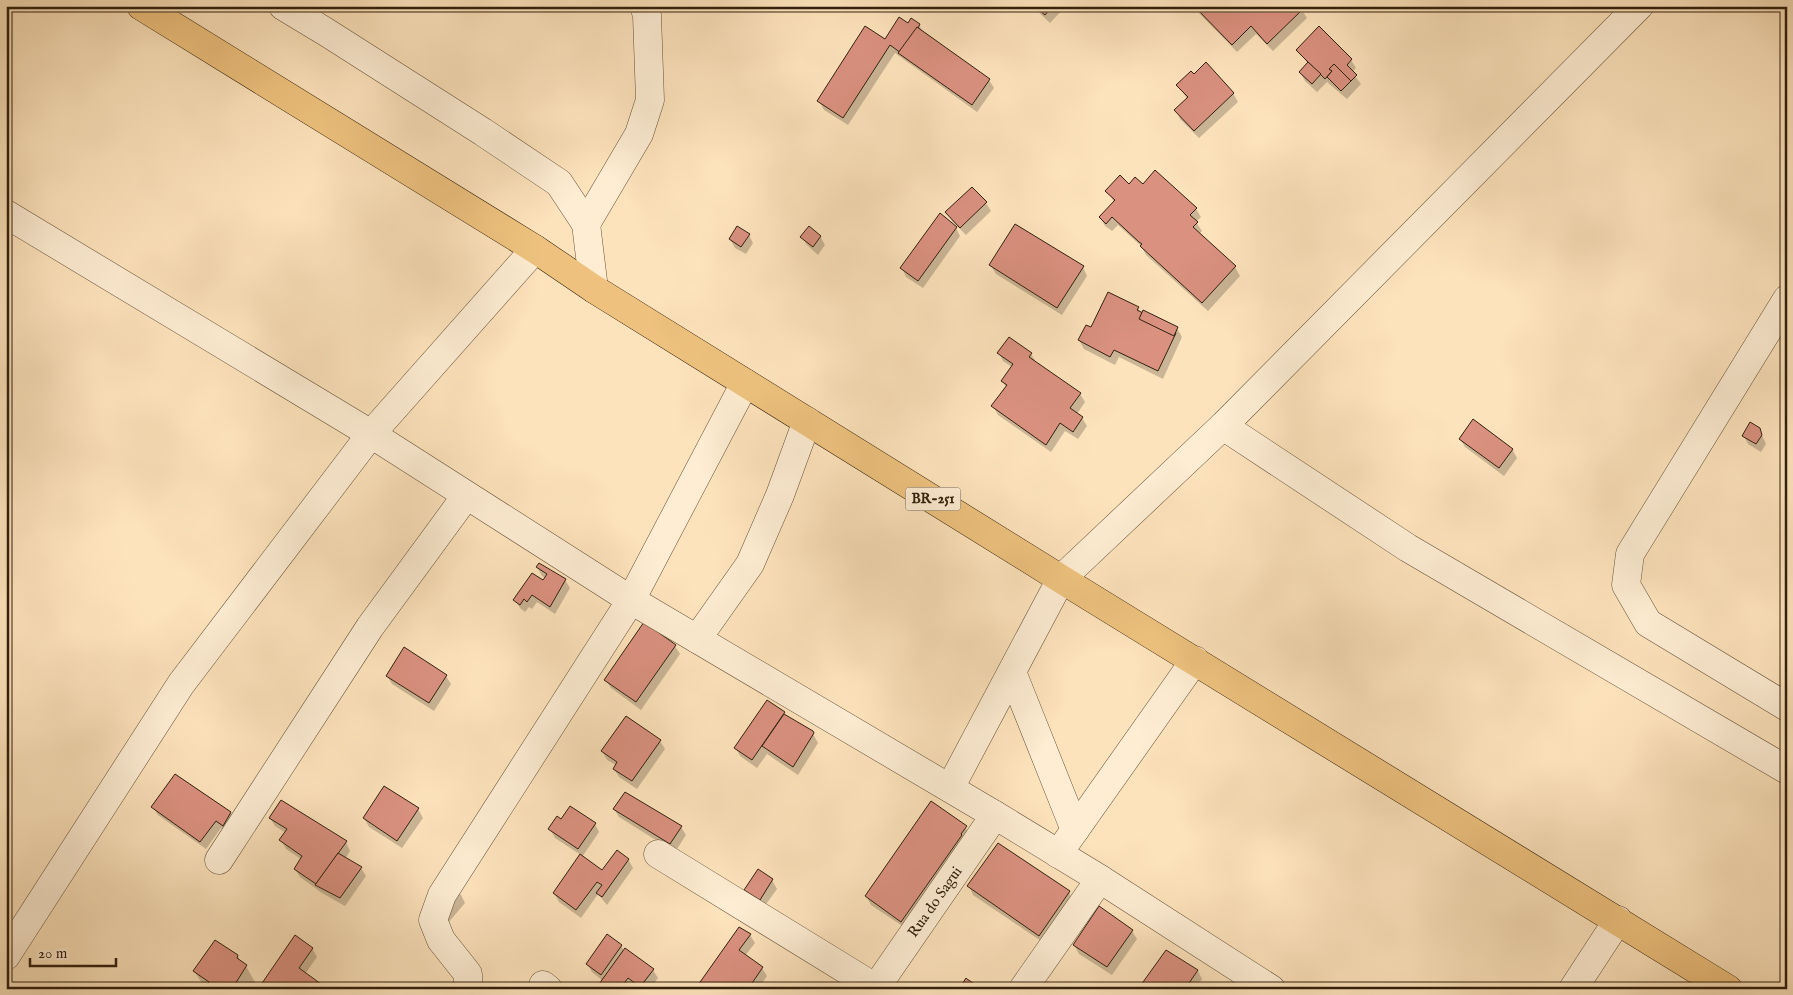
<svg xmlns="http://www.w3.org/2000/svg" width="1793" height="995" font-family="'IM FELL English',serif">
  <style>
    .shadow { fill: #0003 }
    .building { fill: #da9180; stroke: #32200d }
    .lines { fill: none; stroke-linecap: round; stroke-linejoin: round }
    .minor-casing { stroke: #655139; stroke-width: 29 }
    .major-casing { stroke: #32200d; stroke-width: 29 }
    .minor { stroke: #feedd3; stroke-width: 28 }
    .major { stroke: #eec27e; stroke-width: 28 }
    .labels { text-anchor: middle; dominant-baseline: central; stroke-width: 4; stroke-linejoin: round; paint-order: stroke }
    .shield { fill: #feedd3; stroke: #6f5e48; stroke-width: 1 }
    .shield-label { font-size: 14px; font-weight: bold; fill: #32200d }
    .street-label { font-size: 15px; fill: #32200d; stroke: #feedd3 }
  </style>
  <rect width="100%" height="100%" fill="#fde3bc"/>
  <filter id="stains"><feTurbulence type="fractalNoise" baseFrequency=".004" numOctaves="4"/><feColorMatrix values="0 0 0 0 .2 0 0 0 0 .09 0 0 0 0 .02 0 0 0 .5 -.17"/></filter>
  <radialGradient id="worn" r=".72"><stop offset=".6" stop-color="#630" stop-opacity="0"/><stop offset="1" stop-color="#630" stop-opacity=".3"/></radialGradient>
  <g class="shadow">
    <polygon points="1032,6 1066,6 1050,23"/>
    <polygon points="1192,6 1299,6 1307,18 1273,51 1256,34 1237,52"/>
    <polygon points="908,24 919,25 924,34 989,80 994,88 977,112 895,53 848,125 824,110 819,101 885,41"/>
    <polygon points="1298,50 1351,60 1356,68 1352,72 1361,84 1347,99 1327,82 1317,92 1305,81 1300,72 1308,64"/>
    <polygon points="1178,85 1233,93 1238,102 1199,138 1180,119 1176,110 1187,99"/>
    <polygon points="1155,172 1196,209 1201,217 1196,222 1202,231 1199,234 1235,267 1240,276 1208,311 1146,255 1142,247 1118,225 1112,231 1105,226 1100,217 1114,202 1107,191 1129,186 1143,186"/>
    <polygon points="986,203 991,211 966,235 952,221 947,213"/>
    <polygon points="956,228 960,236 923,288 906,277 902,268"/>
    <polygon points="749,235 753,243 746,254 735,248 730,239"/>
    <polygon points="820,236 825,245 818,255 807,245 802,237"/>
    <polygon points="991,266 1083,267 1087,276 1062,315 996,274"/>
    <polygon points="1138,308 1142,315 1177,328 1182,337 1163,379 1119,357 1115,365 1084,349 1079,340 1092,329"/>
    <polygon points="999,353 1031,354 1036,362 1080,394 1085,402 1077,414 1082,418 1087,426 1078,439 1065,431 1051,452 998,415 993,406 1006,387 1002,381 1012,367 1003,361"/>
    <polygon points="1759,429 1766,444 1761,452 1748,444 1744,436"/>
    <polygon points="1460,439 1512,449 1517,458 1504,476 1465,447"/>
    <polygon points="537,567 565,580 570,588 555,614 537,602 532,609 529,607 525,612 520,608 515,600 543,582 546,578 542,576"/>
    <polygon points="675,646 680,654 641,710 611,688 606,680"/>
    <polygon points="387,676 446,676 451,684 434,711 392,684"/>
    <polygon points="784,713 785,716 812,732 818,743 798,775 767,754 757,768 740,756 736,748"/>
    <polygon points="626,718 660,741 665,749 637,789 619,777 614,769 616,765 607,760 602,751"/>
    <polygon points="175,776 231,813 235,822 228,833 221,828 206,849 158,815 153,807"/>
    <polygon points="384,788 418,809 423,818 402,848 369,827 364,818"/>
    <polygon points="614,809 681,827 686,835 675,852 619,817"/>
    <polygon points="270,818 346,842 350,851 345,859 361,868 366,876 345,906 322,893 300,877 295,869 301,859 286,849 281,840 286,833 275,826"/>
    <polygon points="561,821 595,824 599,832 582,857 602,872 628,859 633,868 607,905 598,894 581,918 559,902 554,893 581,855 555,838 550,829"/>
    <polygon points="965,827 970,835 907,929 871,905 866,896"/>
    <polygon points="759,871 772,880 777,889 764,907 750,898 746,890"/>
    <polygon points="449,885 461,895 465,903 442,930"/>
    <polygon points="969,886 1069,892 1073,901 1044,943 973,895"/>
    <polygon points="1132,931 1137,939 1112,975 1079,954 1074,945"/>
    <polygon points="750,935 755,943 745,956 762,968 767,976 758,989 702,989 700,985"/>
    <polygon points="621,945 624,951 653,970 658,978 650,989 637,989 633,986 631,989 603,989 601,984 603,981 592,972 587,964"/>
    <polygon points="312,948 317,957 305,974 260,989"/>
    <polygon points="1166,951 1198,971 1202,979 1196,989 1139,989"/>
    <polygon points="238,956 241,963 246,966 256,984 253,989 205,989 195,972"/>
  </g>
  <g class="building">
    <polygon points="1034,6 1053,6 1045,15"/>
    <polygon points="1194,6 1300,6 1303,9 1267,44 1251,26 1232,45"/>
    <polygon points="899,17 908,23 911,18 920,24 918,28 933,39 916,64 890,45 843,118 817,101 865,26 885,39"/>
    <polygon points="1319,26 1352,59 1347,65 1357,75 1351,81 1334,64 1329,69 1332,71 1325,79 1296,50"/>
    <polygon points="917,27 990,79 972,105 898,53"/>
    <polygon points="1206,62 1234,93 1194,131 1174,110 1188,97 1176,85 1191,71 1194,74"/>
    <polygon points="1308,62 1321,74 1312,84 1299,72"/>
    <polygon points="1334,64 1351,81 1341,91 1327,77 1332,71 1329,69"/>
    <polygon points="1155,170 1197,208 1190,215 1198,222 1193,227 1236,266 1202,303 1140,246 1142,244 1139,242 1112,217 1106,224 1099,217 1115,200 1105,191 1120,175 1129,184 1135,177 1143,184"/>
    <polygon points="972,187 987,202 960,228 945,212"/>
    <polygon points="940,213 957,227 918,281 900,268"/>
    <polygon points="1015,224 1084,266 1057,308 989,265"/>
    <polygon points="737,226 750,234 741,247 729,239"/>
    <polygon points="809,226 821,236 813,247 800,237"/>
    <polygon points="1108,292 1139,307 1137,310 1147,315 1146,318 1176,333 1158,371 1114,350 1110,357 1078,340 1086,325 1091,327"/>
    <polygon points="1143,310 1178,327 1174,336 1139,319"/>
    <polygon points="1009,337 1032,353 1029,357 1081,393 1070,408 1083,417 1073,432 1060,423 1046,445 991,406 1007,385 1001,381 1013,364 997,353"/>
    <polygon points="1473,419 1513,449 1499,468 1459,439"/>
    <polygon points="1750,422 1760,428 1762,435 1756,444 1742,436"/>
    <polygon points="539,563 566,579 550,607 532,595 527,602 524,599 520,605 513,600 532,573 543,580 547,574 536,567"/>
    <polygon points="644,622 676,645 636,702 604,680"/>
    <polygon points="404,647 447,675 429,703 386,676"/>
    <polygon points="767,700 785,712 752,760 734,748"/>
    <polygon points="784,714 813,731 814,733 793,767 762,746"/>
    <polygon points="626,716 661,740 632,781 613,769 617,762 601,751"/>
    <polygon points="175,774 231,812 223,826 216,821 200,842 151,807"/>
    <polygon points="384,786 419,808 397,841 363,818"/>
    <polygon points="625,792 682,826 670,844 613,809"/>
    <polygon points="281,800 347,841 316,884 294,869 302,856 279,840 287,829 269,818"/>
    <polygon points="931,801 967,826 961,834 962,835 901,922 865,896"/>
    <polygon points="570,806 596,823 578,849 548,829 557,816 561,819"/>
    <polygon points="998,843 1070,891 1039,936 967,886"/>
    <polygon points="617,850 629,859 602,897 596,893 602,885 597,882 576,910 553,893 580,854 602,870"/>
    <polygon points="338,853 362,867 340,898 315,885"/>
    <polygon points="758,869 773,879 760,900 744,890"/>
    <polygon points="1099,906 1133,930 1107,967 1073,945"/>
    <polygon points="739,927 751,934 739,950 763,967 748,989 705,989 698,985"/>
    <polygon points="607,934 622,945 601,975 586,964"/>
    <polygon points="295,935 313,948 299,968 328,989 258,989"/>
    <polygon points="215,940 238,955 237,958 247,965 232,989 208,989 205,987 209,982 193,971"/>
    <polygon points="625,948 654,969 640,987 628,978 620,989 606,989 599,984"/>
    <polygon points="1166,950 1198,970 1185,989 1138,989"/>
    <polygon points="966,978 967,979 982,989 959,989"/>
  </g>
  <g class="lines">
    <defs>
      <g id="minor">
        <polyline points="283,6 326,32 483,132 559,183 586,224 594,289"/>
        <polyline points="6,214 371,434 631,600 995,815 1100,879 1271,989"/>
        <polyline points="586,224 639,134 650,100 647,15 644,6"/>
        <polyline points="1787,299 1630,554 1626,585 1648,623 1787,707"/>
        <polyline points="1223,426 1408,548 1787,770"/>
        <polyline points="697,639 750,564 780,495 807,421"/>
        <polyline points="1012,672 1075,830"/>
        <polyline points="950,788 1061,579 1223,426 1639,6"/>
        <polyline points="658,854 876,988"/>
        <polyline points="1058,854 1195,660"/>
        <polyline points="219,860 370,627 466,496"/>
        <polyline points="6,956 181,684 371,434 535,249"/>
        <polyline points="543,985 548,989"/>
        <polyline points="468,989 468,974 441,940 433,920 442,895 631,600 745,383"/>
        <polyline points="875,989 995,815"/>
        <polyline points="1023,989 1100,879"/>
        <polyline points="1573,989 1618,920"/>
      </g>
      <polyline id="major" points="141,6 535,249 594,289 1061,579 1728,989"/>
    </defs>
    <use href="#minor" class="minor-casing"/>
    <use href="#major" class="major-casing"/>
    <use href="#minor" class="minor"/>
    <use href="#major" class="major"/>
  </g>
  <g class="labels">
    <rect class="shield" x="905.5" y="487.5" width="55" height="23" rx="4"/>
    <g class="shield-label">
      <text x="933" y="499">BR-251</text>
    </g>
    <g class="street-label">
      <text transform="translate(935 902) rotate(-55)">Rua do Sagui</text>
    </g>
  </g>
  <rect width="1793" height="995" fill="none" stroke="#fde3bc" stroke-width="25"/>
  <rect x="8" y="8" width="1778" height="980" fill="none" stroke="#32200d" stroke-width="2.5"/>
  <rect x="12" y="12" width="1768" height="970" fill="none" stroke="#32200d"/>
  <path d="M30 958v8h86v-8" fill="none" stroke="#32200d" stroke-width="2.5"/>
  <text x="38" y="958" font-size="15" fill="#32200d" stroke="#feedd3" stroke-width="4" paint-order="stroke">20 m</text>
  <rect width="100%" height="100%" filter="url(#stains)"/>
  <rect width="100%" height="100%" fill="url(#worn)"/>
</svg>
